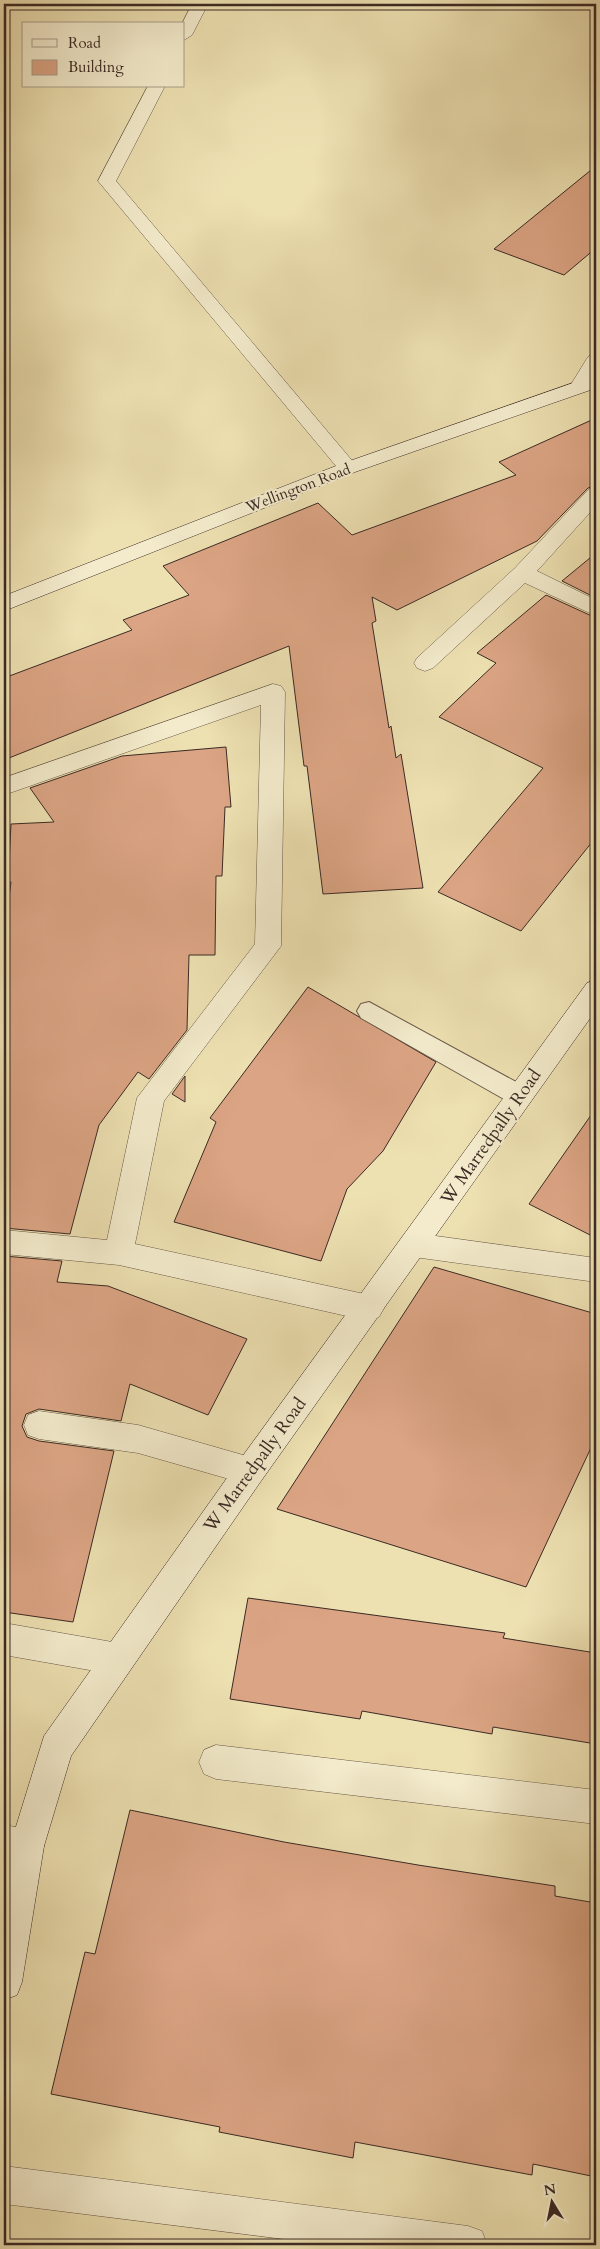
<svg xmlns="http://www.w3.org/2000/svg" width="600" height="2249" font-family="Cardo,serif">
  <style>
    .building { fill: #dba484; stroke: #3b2a24 }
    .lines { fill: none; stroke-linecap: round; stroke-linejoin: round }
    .service-casing { stroke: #685847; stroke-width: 2 }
    .minor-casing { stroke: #685847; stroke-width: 1 }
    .secondary-casing { stroke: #3b2a24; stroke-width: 1 }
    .service { fill: #f3ebcc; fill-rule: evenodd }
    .minor { fill: #f3ebcc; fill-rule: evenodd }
    .secondary { fill: #f3ebcc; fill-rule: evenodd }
    .labels { text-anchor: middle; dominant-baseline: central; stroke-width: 4; stroke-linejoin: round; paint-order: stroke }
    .far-street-label { font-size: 15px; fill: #3b2a24; stroke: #f3ebcc }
    .street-label { font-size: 18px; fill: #3b2a24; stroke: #f3ebcc }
  </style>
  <rect width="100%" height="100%" fill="#ede0b1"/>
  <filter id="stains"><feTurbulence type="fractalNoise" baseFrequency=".004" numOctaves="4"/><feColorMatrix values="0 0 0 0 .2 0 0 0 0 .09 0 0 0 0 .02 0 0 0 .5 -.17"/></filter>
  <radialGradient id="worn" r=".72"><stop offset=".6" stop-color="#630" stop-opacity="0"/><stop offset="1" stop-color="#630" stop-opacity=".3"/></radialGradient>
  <g class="building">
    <polygon points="596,166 596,248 564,275 494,249"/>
    <polygon points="596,418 596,485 588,488 537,541 397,610 372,597 376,621 372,623 389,728 391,726 396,758 401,754 423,888 323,894 307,766 304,766 289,646 4,760 4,678 132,630 123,620 189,595 163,566 318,503 352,535 516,475 499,462"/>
    <polygon points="596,553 596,598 562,581"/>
    <polygon points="546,595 596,618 596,837 521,931 438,892 543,768 439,717 496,663 477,653"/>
    <polygon points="226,747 231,807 225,807 222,876 216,876 215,955 189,955 187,1030 149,1079 138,1072 99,1125 70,1234 4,1228 4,937 11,882 8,882 11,824 54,822 30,788 122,756"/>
    <polygon points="308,987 436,1062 383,1151 347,1189 321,1261 174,1222 216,1122 210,1118"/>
    <polygon points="185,1076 185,1102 172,1094"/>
    <polygon points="596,1108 596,1238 529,1204"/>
    <polygon points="4,1256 62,1261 57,1282 108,1286 247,1339 208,1415 130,1384 121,1421 39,1409 26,1414 22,1426 27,1437 39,1441 114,1451 73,1622 4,1612"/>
    <polygon points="434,1267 596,1314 596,1437 526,1587 277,1509"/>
    <polygon points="248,1598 505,1633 503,1638 596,1653 596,1744 493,1727 492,1734 362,1711 360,1719 230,1699"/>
    <polygon points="130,1810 284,1842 418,1865 555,1886 555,1896 596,1903 596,2177 533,2164 532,2175 355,2142 353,2158 219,2132 220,2127 51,2094 85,1952 95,1954"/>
  </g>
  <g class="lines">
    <defs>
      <polygon id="service" points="369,1002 529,1089 532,1096 529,1103 520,1106 511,1103 361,1018 357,1011 361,1004"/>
      <g id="minor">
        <polygon points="192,4 208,4 192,35 184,40 184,24 182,24"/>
        <polygon points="148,86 165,86 116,181 355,464 358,468 355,472 348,474 341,472 98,181"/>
        <path d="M596,354C597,369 596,378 587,390L580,392L573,390L570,386L586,360L589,356Z"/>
        <polygon points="596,487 596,506 537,571 596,600 596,616 525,583 433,668 425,671 417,668 414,663 417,658 515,568 589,489"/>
        <polygon points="273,684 281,686 285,692 281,946 164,1101 135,1244 369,1295 379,1299 384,1308 379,1317 369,1321 119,1265 4,1254 4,1230 107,1240 137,1098 255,944 261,705 4,795 4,778"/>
        <polygon points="414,1233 596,1258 596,1282 414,1257 404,1254 400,1245 404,1236"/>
        <polygon points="39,1411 138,1425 250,1457 261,1461 266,1471 261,1481 250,1485 138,1453 39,1439 28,1435 24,1425 28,1415"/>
        <polygon points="4,1623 118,1643 130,1648 134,1659 130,1670 118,1675 4,1655"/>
        <polygon points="216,1745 596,1790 596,1824 216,1779 204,1774 199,1762 204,1750"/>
        <polygon points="4,1825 27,1829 39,1834 44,1846 39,1858 27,1863 4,1859"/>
        <polygon points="4,2166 468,2226 482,2231 487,2245 331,2245 4,2204"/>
      </g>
      <g id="secondary">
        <polygon points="596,375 596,388 355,472 4,611 4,596 341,464"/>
        <polygon points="596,980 596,1010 261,1481 71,1756 44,1846 22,1982 17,1995 4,2000 4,1879 10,1846 44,1736 239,1461 587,983"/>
      </g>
    </defs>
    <use href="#service" class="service-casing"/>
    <use href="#minor" class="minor-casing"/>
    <use href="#secondary" class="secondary-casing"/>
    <use href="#service" class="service"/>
    <use href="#minor" class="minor"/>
    <use href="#secondary" class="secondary"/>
  </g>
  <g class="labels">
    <g class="far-street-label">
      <text transform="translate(298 488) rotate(-21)">Wellington Road</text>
    </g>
    <g class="street-label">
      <text transform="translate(491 1137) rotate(-55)">W Marredpally Road</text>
      <text transform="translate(255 1465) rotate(-54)">W Marredpally Road</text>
    </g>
  </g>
  <rect width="600" height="2249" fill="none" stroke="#ede0b1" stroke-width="20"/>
  <rect x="5" y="5" width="590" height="2239" fill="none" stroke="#3b2a24" stroke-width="2.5"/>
  <rect x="10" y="10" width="580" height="2229" fill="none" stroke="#3b2a24"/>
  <rect x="22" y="22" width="162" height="65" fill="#f3ebcc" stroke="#a99e89"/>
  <rect x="32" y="39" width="25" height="8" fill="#f3ebcc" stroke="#a99e89"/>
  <text x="68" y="48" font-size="15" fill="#3b2a24">Road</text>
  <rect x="32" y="60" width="25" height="15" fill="#dba484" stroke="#a99e89"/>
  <text x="68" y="72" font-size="15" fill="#3b2a24">Building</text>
  <g transform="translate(552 2202) rotate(350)" stroke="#f3ebcc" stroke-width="4" paint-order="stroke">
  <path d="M0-4L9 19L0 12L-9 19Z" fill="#3b2a24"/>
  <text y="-8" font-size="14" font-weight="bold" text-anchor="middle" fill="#3b2a24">N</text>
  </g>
  <rect width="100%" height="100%" filter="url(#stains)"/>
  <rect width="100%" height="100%" fill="url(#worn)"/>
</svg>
